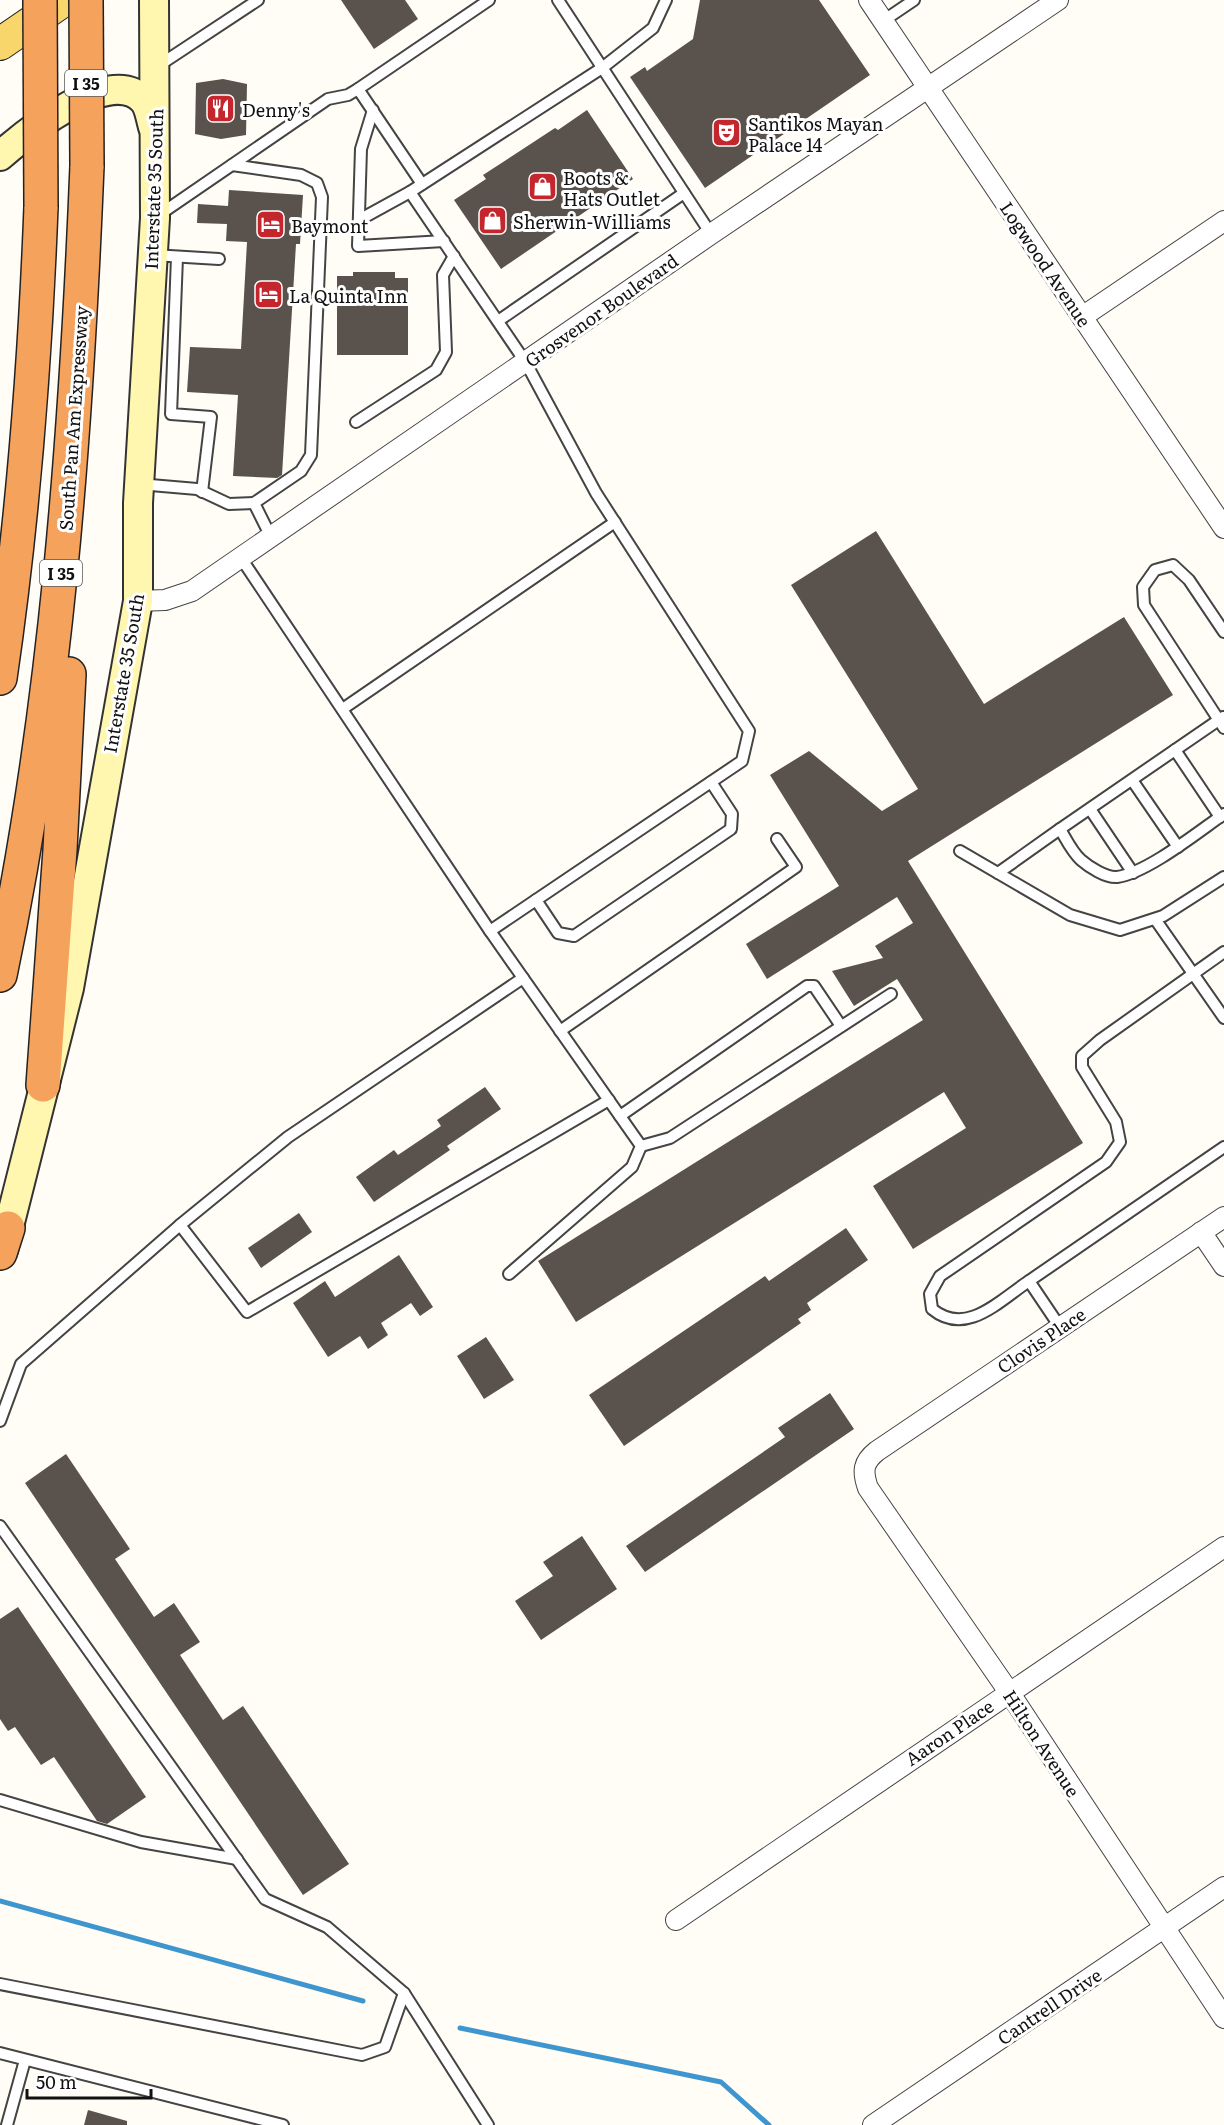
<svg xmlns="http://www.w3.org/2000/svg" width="1224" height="2125" font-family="Literata,serif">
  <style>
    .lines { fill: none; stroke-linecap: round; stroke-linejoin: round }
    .stream { stroke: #3f96cf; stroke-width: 5 }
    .building { fill: #5a524d }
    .service-casing { stroke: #444; stroke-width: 14 }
    .minor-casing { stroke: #444; stroke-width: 22 }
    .secondary-casing { stroke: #333; stroke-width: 32 }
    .primary-casing { stroke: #222; stroke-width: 34 }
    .motorway-casing { stroke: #222; stroke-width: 36 }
    .service { stroke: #fff; stroke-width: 10 }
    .minor { stroke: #fff; stroke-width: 20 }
    .secondary { stroke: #fff6b0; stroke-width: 28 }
    .primary { stroke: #f9d66b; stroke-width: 32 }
    .motorway { stroke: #f5a25d; stroke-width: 33 }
    .motorway-bridge-casing { stroke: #222; stroke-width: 36; stroke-linecap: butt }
    .motorway-bridge { stroke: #f5a25d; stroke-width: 33 }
    .labels { text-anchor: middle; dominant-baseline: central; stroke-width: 6; stroke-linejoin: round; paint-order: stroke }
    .shield { fill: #fff; stroke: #585858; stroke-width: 1.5 }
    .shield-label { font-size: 16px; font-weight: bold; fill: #111 }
    .poi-label { font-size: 18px; fill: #111; stroke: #fff; text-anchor: start }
    .street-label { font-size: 18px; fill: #111; stroke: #fff }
  </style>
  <rect width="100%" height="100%" fill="#fffdf5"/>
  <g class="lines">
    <g class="stream">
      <polyline points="0,1901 363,2001"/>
      <polyline points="460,2028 721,2082 769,2125"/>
    </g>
  </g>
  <g class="building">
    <polygon points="341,0 405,0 418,19 374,49"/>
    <polygon points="700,0 819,0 870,75 705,188 630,77 645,67 647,71 693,39"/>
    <polygon points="223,79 247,84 246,135 221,139 195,134 196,83"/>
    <polygon points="587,110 633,179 501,269 454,200 486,179 483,175 555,128 558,130"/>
    <polygon points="229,190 303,195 300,244 296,244 282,475 277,478 233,476 238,395 187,392 190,347 241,349 247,242 226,241 227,224 197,223 198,204 228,206"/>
    <polygon points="353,272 395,272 395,278 408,278 408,355 337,355 337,276 353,276"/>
    <polygon points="876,531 984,704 1124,617 1173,695 908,861 1083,1143 913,1249 873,1186 966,1128 944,1092 576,1322 538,1261 923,1020 897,979 854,1006 832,971 883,958 875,946 913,923 897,897 767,979 746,944 839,886 770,775 809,751 882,811 918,789 791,585"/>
    <polygon points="485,1087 501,1109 447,1146 450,1150 374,1202 356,1177 394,1150 398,1155 441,1126 437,1120"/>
    <polygon points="299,1213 312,1232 261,1268 248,1248"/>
    <polygon points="846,1228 868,1260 807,1303 811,1310 798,1319 801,1323 624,1446 589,1395 765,1276 769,1281"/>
    <polygon points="399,1255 433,1307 420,1316 411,1303 381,1323 388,1335 368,1349 360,1336 328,1357 293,1303 325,1281 335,1297"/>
    <polygon points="486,1337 514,1380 484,1399 457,1356"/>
    <polygon points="830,1393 854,1429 645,1572 626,1546 785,1437 778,1428"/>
    <polygon points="66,1454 130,1549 115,1559 154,1617 174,1603 200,1642 180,1655 223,1720 243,1706 349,1864 303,1895 25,1483"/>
    <polygon points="582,1536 617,1589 541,1640 515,1601 553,1576 543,1562"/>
    <polygon points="18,1607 146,1797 107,1824 97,1821 54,1757 41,1765 15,1727 8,1731 0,1719 0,1619"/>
    <polygon points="88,2110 127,2121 127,2125 84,2125"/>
  </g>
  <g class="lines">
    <defs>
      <g id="service">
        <polyline points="558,0 711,234"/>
        <polyline points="883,21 914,0"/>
        <polyline points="158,66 258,0"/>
        <polyline points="358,89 422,184"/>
        <polyline points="373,110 361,149 358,246 444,241"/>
        <polyline points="232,165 301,175 317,183 322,197 311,455 301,471 254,503 271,537"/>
        <polyline points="159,215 328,99 348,95 358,89 489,0"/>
        <polyline points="359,220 410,192"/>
        <polyline points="153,255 219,259"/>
        <polyline points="177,257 171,414 211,417 202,492"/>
        <polyline points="498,321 684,193"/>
        <polyline points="356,422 436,370 446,352 443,275 454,256"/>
        <polyline points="139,484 197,489 229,504 254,503"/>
        <polyline points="241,558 490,931 641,1146 632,1167 509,1274"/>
        <polyline points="1224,632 1189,580 1173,565 1155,570 1143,587 1144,605 1224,728"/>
        <polyline points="344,708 615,522"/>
        <polyline points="1175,750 1220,817"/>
        <polyline points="1132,780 1178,847"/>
        <polyline points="1090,809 1133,873"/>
        <polyline points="1060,829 1223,717"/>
        <polyline points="960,851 1070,915 1120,930 1163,916 1224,877"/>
        <path d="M998,873L1060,829C1066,839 1072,852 1081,860C1089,867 1106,878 1117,877C1147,873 1198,832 1224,814"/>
        <polyline points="536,900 558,933 574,936 731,829 732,814 711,782"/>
        <polyline points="1155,919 1224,1018"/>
        <polyline points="490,931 742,761 749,731 596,493 526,363 410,192 602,68 653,28 666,0"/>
        <polyline points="560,1031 796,867 777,839"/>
        <polyline points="620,1116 807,986 814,986 841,1026"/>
        <polyline points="641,1146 670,1138 891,994"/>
        <polyline points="180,1225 247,1312 609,1100"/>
        <path d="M1029,1281C999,1301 966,1337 932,1309L930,1294L940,1276L1106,1162L1120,1142L1116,1122L1082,1067V1056L1100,1040L1224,952"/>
        <polyline points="1060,1327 1029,1281 1224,1147"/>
        <polyline points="0,1421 21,1364 180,1225 288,1137 523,978"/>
        <polyline points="0,1526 265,1899 327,1927 404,1993 488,2125"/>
        <polyline points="0,1800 141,1842 237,1859"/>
        <polyline points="0,1984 362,2055 385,2047 404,1993"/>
        <polyline points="0,2053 283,2125"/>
        <polyline points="7,2125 25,2060"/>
      </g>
      <g id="minor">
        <polyline points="869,0 1224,528"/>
        <polyline points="1082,317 1224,221"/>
        <polyline points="138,601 165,600 192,591 711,234 1058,0"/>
        <path d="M1224,1217L877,1451C863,1462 862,1471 868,1488L1009,1692L1224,2018"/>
        <polyline points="1201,1232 1224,1266"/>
        <polyline points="676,1920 1224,1547"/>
        <polyline points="873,2125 1224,1887"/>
      </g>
      <g id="secondary">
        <path d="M0,156C26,133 112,63 144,101C149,107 151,120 153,127"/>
        <polyline points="3,1250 69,988 138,601 138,503 155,218 154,0"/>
      </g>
      <polyline id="primary" points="0,44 64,0"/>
      <g id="motorway">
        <path d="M0,678C23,521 35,364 41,207"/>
        <path d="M0,975C56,709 76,438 87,166"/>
        <polyline points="43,1085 60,850 69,674"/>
        <polyline points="0,1253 8,1228"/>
      </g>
    </defs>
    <use href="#service" class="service-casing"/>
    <use href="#minor" class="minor-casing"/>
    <use href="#secondary" class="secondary-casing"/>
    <use href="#primary" class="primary-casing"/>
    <use href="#motorway" class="motorway-casing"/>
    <use href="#service" class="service"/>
    <use href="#minor" class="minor"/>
    <use href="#secondary" class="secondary"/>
    <use href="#primary" class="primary"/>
    <use href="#motorway" class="motorway"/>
    <defs>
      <g id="motorway-bridge">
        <polyline points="40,0 41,207"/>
        <polyline points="86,0 87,166"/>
      </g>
    </defs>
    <use href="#motorway-bridge" class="motorway-bridge-casing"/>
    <use href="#motorway-bridge" class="motorway-bridge"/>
  </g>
  <defs>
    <symbol id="restaurant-square" viewBox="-11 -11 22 22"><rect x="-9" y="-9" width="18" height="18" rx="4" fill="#c4262e" stroke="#fff"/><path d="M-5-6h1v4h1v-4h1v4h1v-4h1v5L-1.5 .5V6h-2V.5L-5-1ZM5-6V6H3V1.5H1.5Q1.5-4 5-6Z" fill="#fff"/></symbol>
    <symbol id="theatre-square" viewBox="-11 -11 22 22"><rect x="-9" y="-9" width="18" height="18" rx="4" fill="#c4262e" stroke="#fff"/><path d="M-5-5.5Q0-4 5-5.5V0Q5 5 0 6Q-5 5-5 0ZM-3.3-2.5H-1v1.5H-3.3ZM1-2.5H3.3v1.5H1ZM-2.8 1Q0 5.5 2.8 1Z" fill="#fff"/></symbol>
    <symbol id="shop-square" viewBox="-11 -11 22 22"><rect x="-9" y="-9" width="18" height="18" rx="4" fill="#c4262e" stroke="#fff"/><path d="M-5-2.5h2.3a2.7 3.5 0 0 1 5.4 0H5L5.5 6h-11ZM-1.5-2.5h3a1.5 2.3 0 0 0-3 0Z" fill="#fff"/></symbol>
    <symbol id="hotel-square" viewBox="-11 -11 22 22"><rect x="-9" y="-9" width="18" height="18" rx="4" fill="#c4262e" stroke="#fff"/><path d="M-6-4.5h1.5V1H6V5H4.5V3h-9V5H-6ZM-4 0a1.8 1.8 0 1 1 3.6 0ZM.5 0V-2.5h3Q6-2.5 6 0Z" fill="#fff"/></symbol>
  </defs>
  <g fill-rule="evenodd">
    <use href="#restaurant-square" x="204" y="92" width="33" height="33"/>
    <use href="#theatre-square" x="710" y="116" width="33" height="33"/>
    <use href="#shop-square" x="526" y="170" width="33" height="33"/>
    <use href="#shop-square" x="476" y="204" width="33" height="33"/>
    <use href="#hotel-square" x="254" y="208" width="33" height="33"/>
    <use href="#hotel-square" x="252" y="278" width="33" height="33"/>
  </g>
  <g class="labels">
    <g class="shield">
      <rect x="65" y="70" width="42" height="26" rx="4.5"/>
      <rect x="40" y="560" width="42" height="26" rx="4.5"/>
    </g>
    <g class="shield-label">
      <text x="86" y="83">I 35</text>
      <text x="61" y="573">I 35</text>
    </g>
    <g class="poi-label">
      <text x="242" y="109">Denny's</text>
      <text x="748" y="123">Santikos Mayan<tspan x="748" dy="21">Palace 14</tspan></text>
      <text x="563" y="177">Boots &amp;<tspan x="563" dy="21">Hats Outlet</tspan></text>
      <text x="513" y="221">Sherwin-Williams</text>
      <text x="291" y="225">Baymont</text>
      <text x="289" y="295">La Quinta Inn</text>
    </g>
    <g class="street-label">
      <text transform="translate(153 189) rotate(-88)">Interstate 35 South</text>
      <text transform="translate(1046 264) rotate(56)">Logwood Avenue</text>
      <text transform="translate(601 310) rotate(-35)">Grosvenor Boulevard</text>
      <text transform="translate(73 418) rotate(-86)">South Pan Am Expressway</text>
      <text transform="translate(123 673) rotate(-80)">Interstate 35 South</text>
      <text transform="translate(1041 1340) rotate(-34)">Clovis Place</text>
      <text transform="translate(949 1732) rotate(-34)">Aaron Place</text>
      <text transform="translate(1042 1743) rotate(57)">Hilton Avenue</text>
      <text transform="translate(1049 2006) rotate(-34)">Cantrell Drive</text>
    </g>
  </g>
  <path d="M27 2089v9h124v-9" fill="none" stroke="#111111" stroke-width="3"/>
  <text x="36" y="2089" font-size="18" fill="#111111" stroke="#ffffff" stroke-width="4.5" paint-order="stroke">50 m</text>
</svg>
